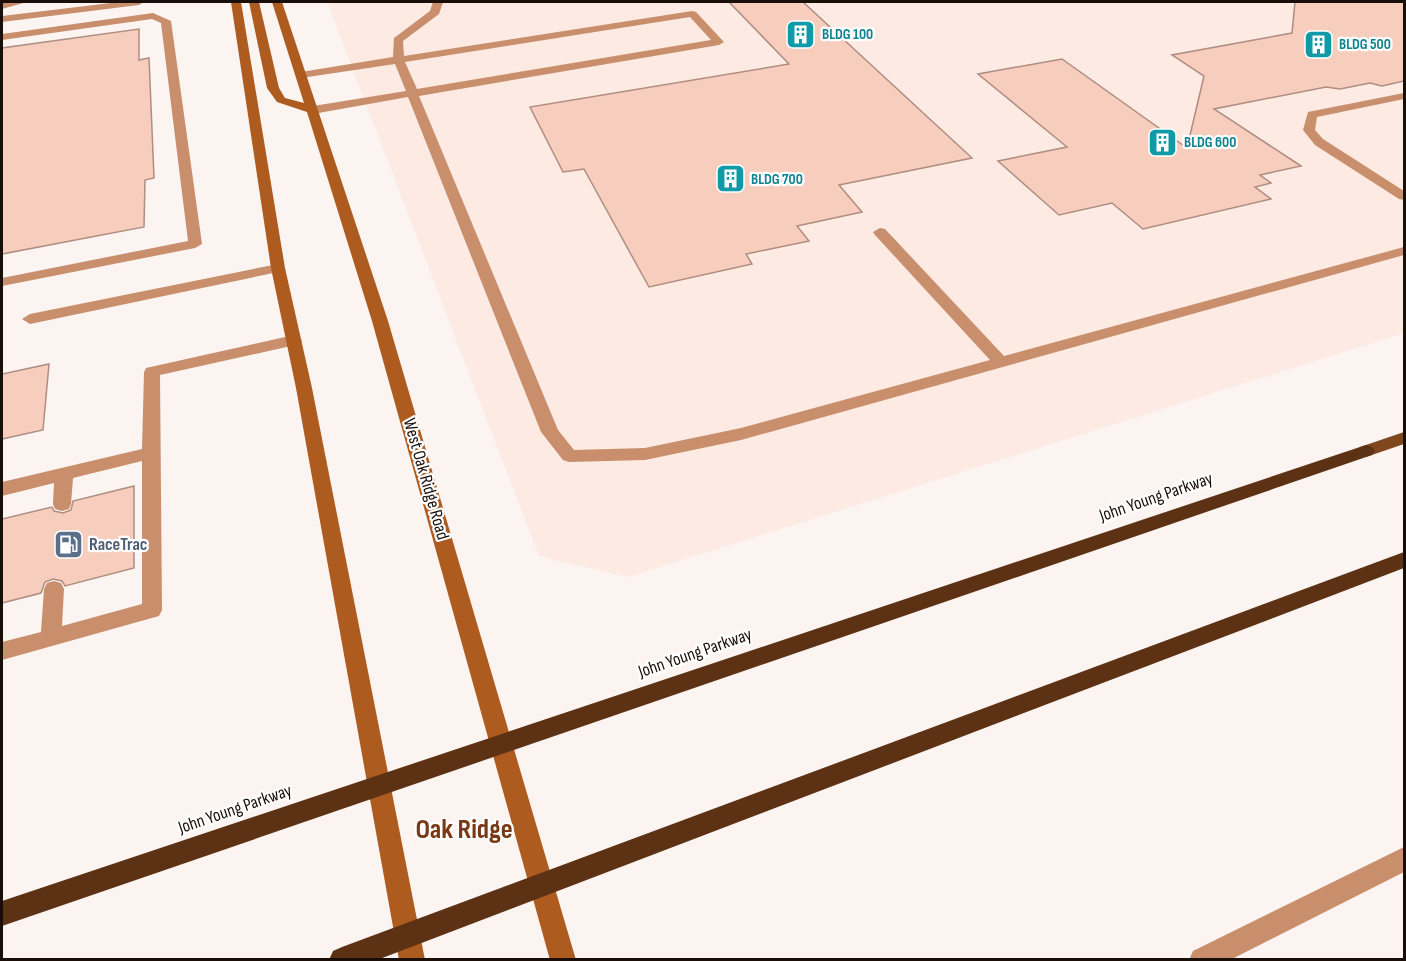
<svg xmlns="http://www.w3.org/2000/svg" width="1406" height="961" font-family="'Sofia Sans Condensed',sans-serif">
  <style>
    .built { fill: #fceae3 }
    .building { fill: #f7cebe; stroke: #af8d80; stroke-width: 1.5 }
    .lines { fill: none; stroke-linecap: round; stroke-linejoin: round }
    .lane { fill: #c98f6d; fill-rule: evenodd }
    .street { fill: #c98f6d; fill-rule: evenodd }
    .secondary { fill: #ad5b1f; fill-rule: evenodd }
    .primary { fill: #80461e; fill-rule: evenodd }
    .highway { fill: #5d3214; fill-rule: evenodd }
    .labels { text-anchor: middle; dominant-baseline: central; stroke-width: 4.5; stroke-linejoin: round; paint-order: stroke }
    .far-culture-label { font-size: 15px; font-weight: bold; fill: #0d838f; stroke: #fff; text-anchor: start }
    .street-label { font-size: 18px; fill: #1a0e09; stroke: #fff }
    .service-label { font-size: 18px; font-weight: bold; fill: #4e5e75; stroke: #fff; text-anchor: start }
    .near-district-label { font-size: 28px; font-weight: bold; fill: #783914; stroke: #fff }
  </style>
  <rect width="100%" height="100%" fill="#fbf4f1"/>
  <polygon class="built" points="327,2 1404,2 1404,333 628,577 539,556"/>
  <g class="building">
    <polygon points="729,2 803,2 972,158 839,185 862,212 797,226 809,241 746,254 752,264 649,287 584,169 563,172 530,107 789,64"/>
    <polygon points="1295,2 1404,2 1404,81 1382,86 1370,83 1340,89 1326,87 1214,109 1301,166 1260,175 1271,183 1255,187 1271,199 1143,229 1112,203 1059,215 998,161 1067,147 978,74 1062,59 1187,148 1204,76 1172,55 1292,33"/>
    <polygon points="139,29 139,60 149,58 154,178 145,180 144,227 2,254 2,48"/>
    <polygon points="49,364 43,430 2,439 2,374"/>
    <polygon points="134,486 134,568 65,586 62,581 53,579 45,582 41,593 2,603 2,519 52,507 54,511 63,513 71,510 73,501"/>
  </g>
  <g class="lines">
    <g class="lane">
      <path d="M433,2H443L439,14L403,41L404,56L692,11L696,12L724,42L719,45L419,96L558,430L574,450L645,448L741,428L990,360L875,235L873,232L880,228L885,229L1004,356L1404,247V255L741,440L645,460L569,462L563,460L541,432L408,97L313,114L307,110L313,106L406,91L395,64L301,78L295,75L301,72L393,57L394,38L430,11ZM690,17L711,40L417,89L405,62Z"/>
      <polygon points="153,13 171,21 202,244 195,248 2,286 2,278 188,241 161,23 152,19 2,40 2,34"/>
      <polygon points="1404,93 1404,99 1317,117 1315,130 1323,139 1404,191 1404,200 1399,199 1315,145 1303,130 1308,112"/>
      <polygon points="278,264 285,268 283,271 30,324 22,319 30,314"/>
      <polygon points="294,335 302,340 300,344 160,375 162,610 159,616 2,660 2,642 41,632 44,589 47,583 54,581 61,583 64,589 62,626 142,604 142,461 73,478 71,504 69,509 62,511 55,509 53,504 54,483 2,496 2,482 142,449 144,372 146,368"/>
      <polygon points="1404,847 1404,872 1230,960 1189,960 1193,951"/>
    </g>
    <g class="street">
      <polygon points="9,2 27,2 2,9 2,3"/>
      <polygon points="119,2 144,2 139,5 2,22 2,16"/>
    </g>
    <g class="secondary">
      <polygon points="231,2 241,2 285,268 312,388 425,960 399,960 296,388 271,268"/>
      <polygon points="249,2 259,2 279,88 285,98 304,103 272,2 282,2 388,321 576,960 550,960 372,321 307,112 277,102 267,88"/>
    </g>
    <polygon class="primary" points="1404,432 1404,444 1366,457 1360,455 1357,451 1360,447"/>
    <g class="highway">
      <polygon points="1366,445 1372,447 1375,451 1372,455 2,926 2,901"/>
      <polygon points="1404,552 1404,568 377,960 329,960 333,951 342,947"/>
    </g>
  </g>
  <defs>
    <symbol id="building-square" viewBox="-11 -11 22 22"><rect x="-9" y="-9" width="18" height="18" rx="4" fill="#0f9aa8" stroke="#fff"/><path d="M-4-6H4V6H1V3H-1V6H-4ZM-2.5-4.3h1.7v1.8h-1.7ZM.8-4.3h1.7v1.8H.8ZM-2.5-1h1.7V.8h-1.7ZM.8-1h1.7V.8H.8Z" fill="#fff"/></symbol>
    <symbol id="fuel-square" viewBox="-11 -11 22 22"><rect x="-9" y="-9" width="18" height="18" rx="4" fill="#5c6f8a" stroke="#fff"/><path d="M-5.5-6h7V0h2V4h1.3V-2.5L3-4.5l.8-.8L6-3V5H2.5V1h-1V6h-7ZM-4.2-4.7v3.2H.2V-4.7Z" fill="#fff"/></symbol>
  </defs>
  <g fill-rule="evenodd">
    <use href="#building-square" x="784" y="18" width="33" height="33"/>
    <use href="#building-square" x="1302" y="28" width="33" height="33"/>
    <use href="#building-square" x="1146" y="126" width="33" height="33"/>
    <use href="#building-square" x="714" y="162" width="33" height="33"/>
    <use href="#fuel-square" x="52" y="528" width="33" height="33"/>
  </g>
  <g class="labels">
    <g class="far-culture-label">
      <text x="822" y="34">BLDG 100</text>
      <text x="1339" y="44">BLDG 500</text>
      <text x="1184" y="142">BLDG 600</text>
      <text x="751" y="179">BLDG 700</text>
    </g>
    <g class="street-label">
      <text transform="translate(426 479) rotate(74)">West Oak Ridge Road</text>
      <text transform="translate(1156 497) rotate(-19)">John Young Parkway</text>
      <text transform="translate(695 653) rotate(-19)">John Young Parkway</text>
      <text transform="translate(235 809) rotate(-19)">John Young Parkway</text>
    </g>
    <g class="service-label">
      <text x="89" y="544">RaceTrac</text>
    </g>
    <g class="near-district-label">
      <text x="464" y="829">Oak Ridge</text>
    </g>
  </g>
  <rect width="1406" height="961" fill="none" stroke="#1a0e09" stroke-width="6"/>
</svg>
